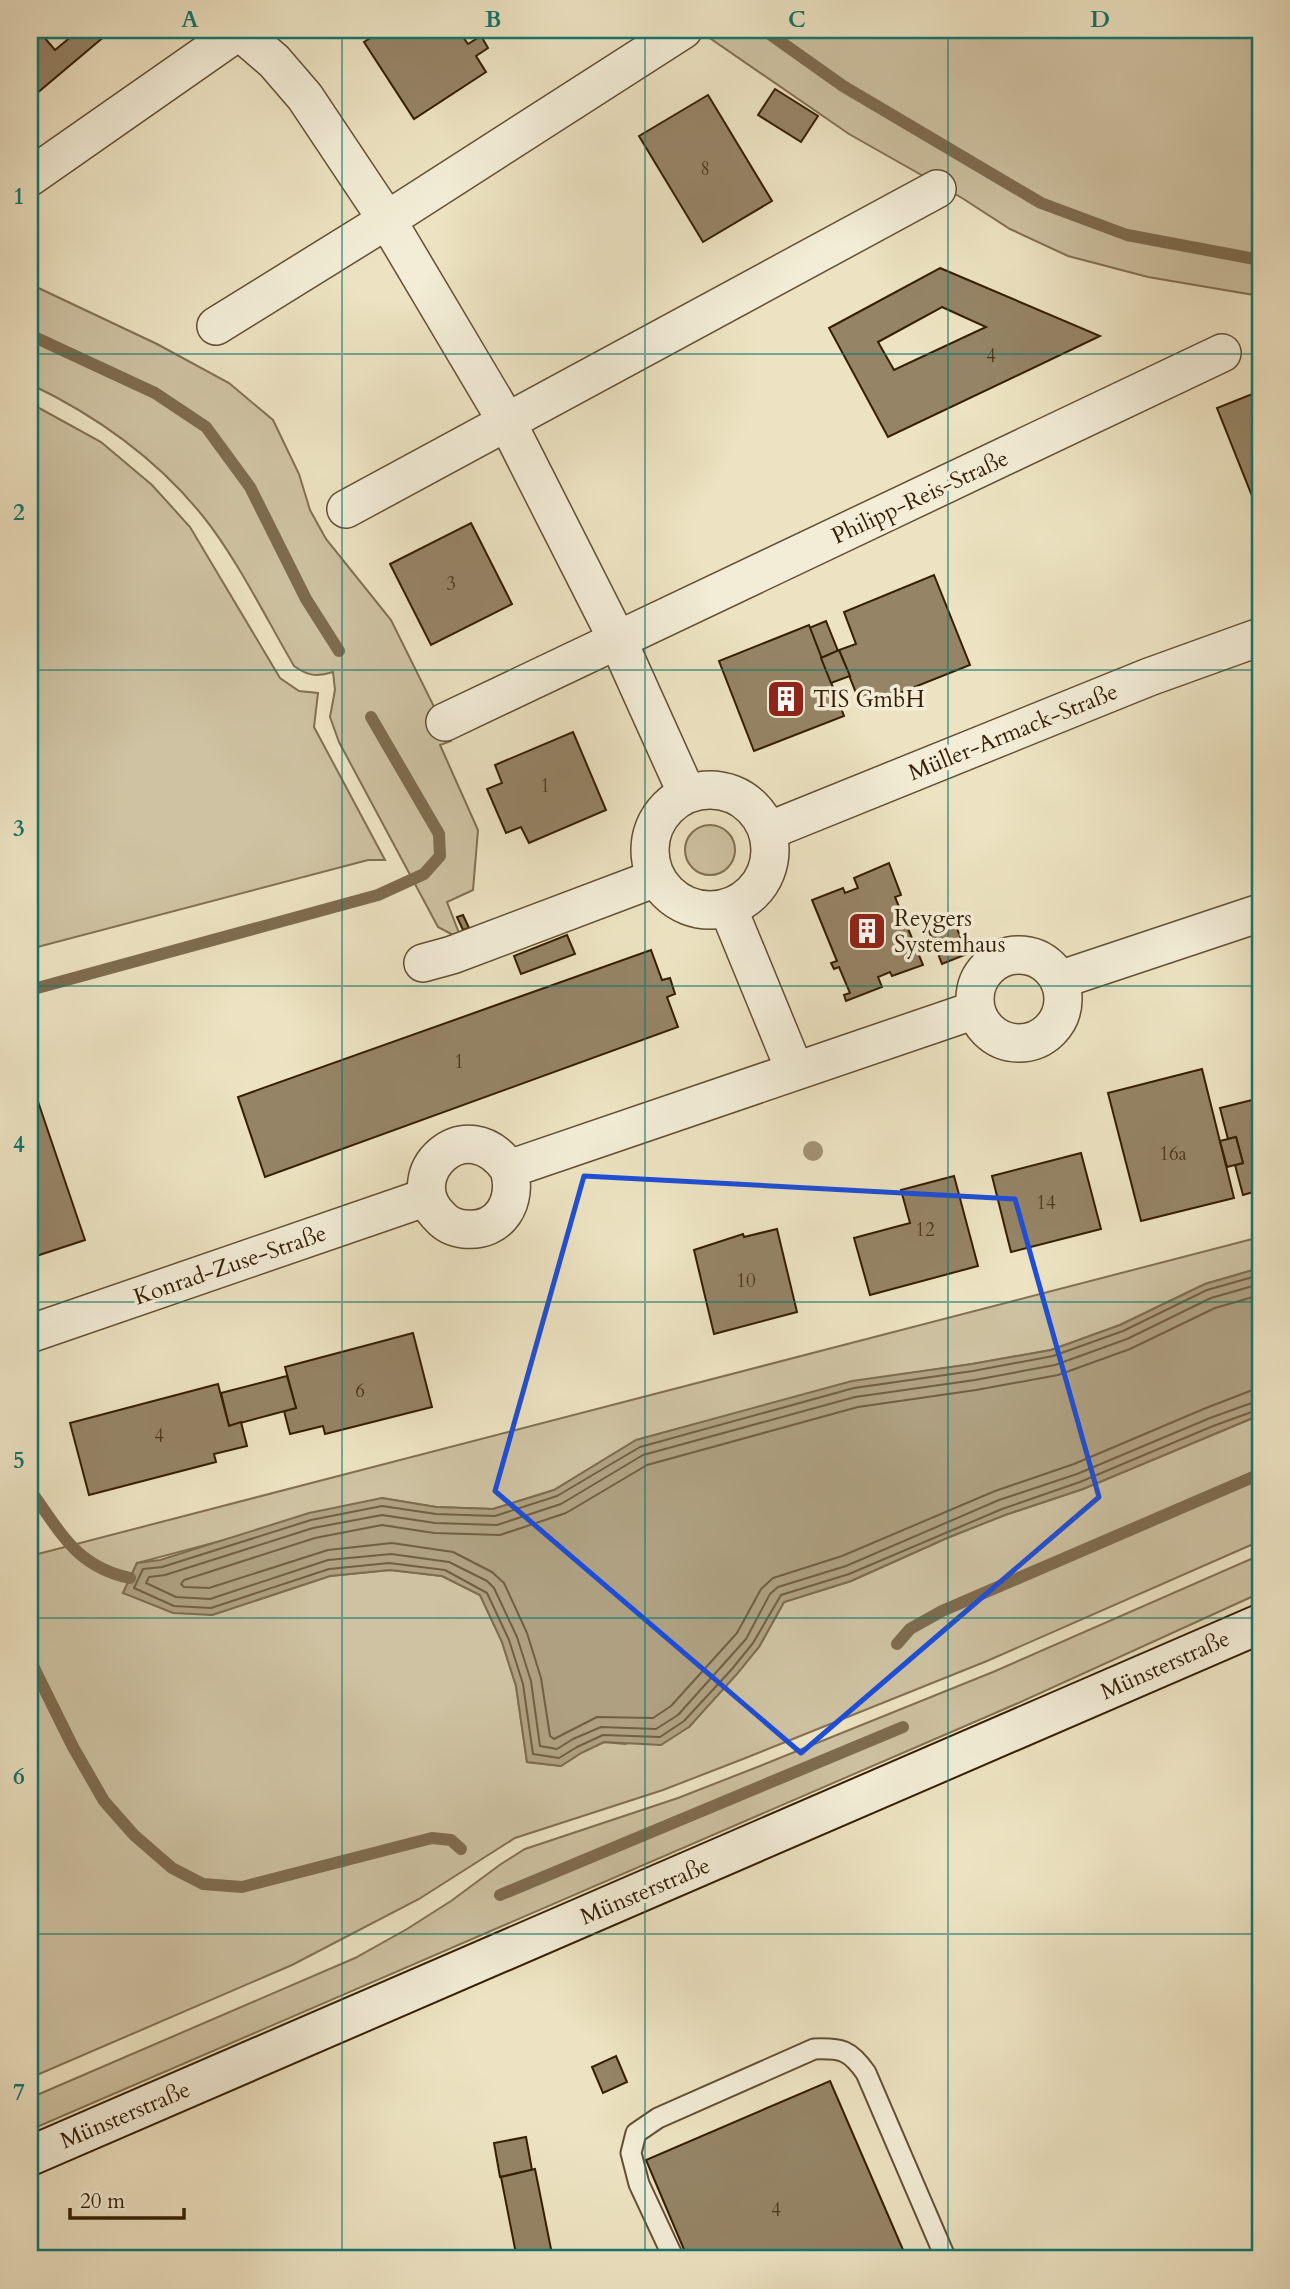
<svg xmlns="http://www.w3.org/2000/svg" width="1290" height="2289" font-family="Cardo,serif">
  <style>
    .green { fill: #cec2a2; stroke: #827052; stroke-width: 2 }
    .water { fill: #aea081; stroke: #7e6c4f; stroke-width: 2 }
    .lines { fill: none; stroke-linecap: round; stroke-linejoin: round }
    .shore { stroke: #725f42; stroke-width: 2 }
    .stream { stroke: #7e6c4f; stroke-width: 12 }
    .building { fill: #958466; stroke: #351e03; stroke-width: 2; fill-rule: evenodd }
    .service-casing { stroke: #634f33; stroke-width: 23 }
    .minor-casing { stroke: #634f33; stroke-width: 40 }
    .secondary-casing { stroke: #351e03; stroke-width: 42 }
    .service { stroke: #f3edd7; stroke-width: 19 }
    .minor { stroke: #f3edd7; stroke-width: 37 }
    .secondary { stroke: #f3edd7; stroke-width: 38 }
    .tree { fill: #a19273 }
    .marked { fill: none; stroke: #1d4ed8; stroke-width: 5; stroke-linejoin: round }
    .grid { fill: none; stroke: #0f766e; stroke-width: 2; stroke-opacity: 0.55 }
    .labels { text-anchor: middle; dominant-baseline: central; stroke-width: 7; stroke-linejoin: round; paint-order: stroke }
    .number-label { font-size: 19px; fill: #4d381c }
    .street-label { font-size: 23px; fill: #351e03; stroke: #f3edd7 }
    .poi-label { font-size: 23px; fill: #351e03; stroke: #f3edd7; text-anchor: start }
    .neatline { fill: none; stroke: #0f766e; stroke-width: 2.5 }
    .grid-label { font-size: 23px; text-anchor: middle; font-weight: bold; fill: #0f766e }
  </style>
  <rect width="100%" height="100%" fill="#ede3c2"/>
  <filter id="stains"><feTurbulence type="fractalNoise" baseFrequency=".00286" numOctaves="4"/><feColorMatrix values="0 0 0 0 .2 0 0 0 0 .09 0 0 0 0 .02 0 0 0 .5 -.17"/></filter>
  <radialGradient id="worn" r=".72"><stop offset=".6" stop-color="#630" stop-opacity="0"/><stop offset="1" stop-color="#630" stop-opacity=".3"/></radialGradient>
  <g class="green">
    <polygon points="698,30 1260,30 1260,296 1148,277 1068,256 1010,229 962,198 849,134"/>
    <path d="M30,284L157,344L229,383L273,420L299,474L310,510L326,539L391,620L451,741L440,745L478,830L473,890L447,902L459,933L455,936L438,927L339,742L330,717L335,690L333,672C316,677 308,676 294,666C266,618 236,557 202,515C155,457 97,416 30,384Z"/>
    <polygon points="30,403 101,442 152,485 190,527 280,678 299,691 318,693 314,727 385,860 368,860 30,949"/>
    <circle cx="710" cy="850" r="25"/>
    <polygon points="1260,1237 1260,1268 1205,1284 1120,1325 1051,1350 972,1364 852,1382 637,1440 554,1490 493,1509 436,1507 382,1498 137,1563 123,1593 212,1615 330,1576 390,1570 442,1576 480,1595 502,1642 516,1686 527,1762 561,1766 581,1753 604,1742 625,1744 689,1727 759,1647 784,1602 851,1581 947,1538 1005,1515 1083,1489 1260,1415 1260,1541 987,1661 743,1759 663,1790 515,1838 419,1899 292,1965 30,2078 30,1556"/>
    <polygon points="1260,1555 1260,1593 1016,1704 30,2130 30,2098 355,1958 407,1929 451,1901 501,1864 525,1849 678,1798 760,1766 993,1672"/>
  </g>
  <polygon class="water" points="1260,1268 1260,1415 1083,1489 1005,1515 947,1538 851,1581 784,1602 759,1647 737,1674 689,1727 661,1745 604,1742 581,1753 561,1766 527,1762 516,1686 502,1642 480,1595 442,1576 390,1570 330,1576 212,1615 173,1613 123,1593 137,1563 160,1560 309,1513 382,1498 436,1507 493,1509 554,1490 636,1440 852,1381 972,1364 1051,1350 1120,1325 1205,1284"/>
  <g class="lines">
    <g class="shore">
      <polyline points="1260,1275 1207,1290 1123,1331 1053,1356 973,1371 854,1388 640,1447 557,1496 495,1516 436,1514 382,1506 311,1520 162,1567 143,1569 134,1588 174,1606 211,1608 329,1569 389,1563 445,1570 487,1593 509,1640 523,1684 533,1754 559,1758 577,1747 603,1735 660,1737 684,1721 732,1669 753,1643 781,1595 849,1574 1002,1509 1080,1482 1213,1426 1260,1409"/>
      <polyline points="1260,1284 1211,1298 1127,1339 1055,1365 975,1380 855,1397 643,1455 561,1504 497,1525 435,1523 382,1515 313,1528 165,1575 149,1577 146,1583 176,1597 210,1599 328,1560 391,1554 449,1562 487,1581 494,1588 517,1637 531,1681 540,1746 557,1749 573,1739 601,1727 656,1729 678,1715 746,1639 770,1594 778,1587 846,1566 999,1500 1077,1474 1210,1418 1260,1400"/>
      <polyline points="1260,1295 1215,1308 1130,1349 1058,1375 976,1390 858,1407 647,1465 566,1513 500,1535 434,1533 382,1525 315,1538 184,1580 181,1584 184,1587 209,1588 328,1550 392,1543 453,1552 492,1572 504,1583 527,1633 541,1678 550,1736 554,1739 597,1717 653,1718 671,1706 737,1633 761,1589 773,1578 842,1556 995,1491 1074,1464 1206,1408 1250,1391 1260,1390"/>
    </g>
    <g class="stream">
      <polyline points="764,30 843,86 1041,203 1127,235 1260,260"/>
      <polyline points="30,335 155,393 206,427 250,487 306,599 339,651"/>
      <polyline points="30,990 378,895 424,874 440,856 439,834 371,717"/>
      <path d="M30,1490C61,1532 75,1566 130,1578"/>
      <polyline points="897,1644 910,1629 942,1611 1260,1474"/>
      <polyline points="30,1660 73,1747 104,1801 134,1835 172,1868 203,1884 242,1887 432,1838 451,1840 461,1849"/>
      <polyline points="500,1895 903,1727"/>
    </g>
  </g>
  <g class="building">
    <polygon points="30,30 38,30 55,50 79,30 112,30 30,99"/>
    <polygon points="383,30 458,30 468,44 481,36 488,48 476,56 486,72 414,119 364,42"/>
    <polygon points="775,89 818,116 801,142 758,115"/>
    <polygon points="708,95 772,201 703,242 639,136"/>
    <path d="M940,268L1100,336L888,437L829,328ZM942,307L986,327L894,370L878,342Z"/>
    <polygon points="1260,391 1260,516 1217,408"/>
    <polygon points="471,523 512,604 431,645 390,564"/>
    <polygon points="934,575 970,665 862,708 839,650 856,644 844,612"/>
    <polygon points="826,621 838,651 821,658 809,628"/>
    <polygon points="809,625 844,716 754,751 719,661"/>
    <polygon points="839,650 850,676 831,683 821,658"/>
    <polygon points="573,732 606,810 529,843 521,827 506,833 487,789 502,783 495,765"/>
    <polygon points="889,863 901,895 895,897 923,965 892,976 890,972 878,977 882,987 846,1001 844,995 850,993 839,967 834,969 831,963 837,961 812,900 843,888 845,893 858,888 854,878"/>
    <polygon points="463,915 469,928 463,930 457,917"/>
    <polygon points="954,921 967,954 942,964 929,931"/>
    <polygon points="567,935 575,954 521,974 514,956"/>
    <polygon points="651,950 662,980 670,978 675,994 667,997 678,1027 265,1177 238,1097"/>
    <polygon points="1202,1069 1234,1198 1141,1221 1108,1093"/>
    <polygon points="30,1078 85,1240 30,1258"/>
    <polygon points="1260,1098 1260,1190 1243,1195 1235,1165 1243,1163 1236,1137 1228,1139 1220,1108"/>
    <polygon points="1236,1137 1243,1163 1227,1167 1220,1141"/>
    <polygon points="1081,1153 1101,1229 1011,1252 992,1176"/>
    <polygon points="954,1176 978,1266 870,1295 854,1238 910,1223 901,1190"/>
    <polygon points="777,1229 797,1312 714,1334 694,1250 743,1234 744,1237"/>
    <polygon points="413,1333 432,1407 325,1434 323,1426 290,1434 284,1411 296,1408 285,1367"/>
    <polygon points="287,1376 296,1408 229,1426 221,1393"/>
    <polygon points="218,1384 229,1426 241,1422 247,1446 214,1454 216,1462 89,1495 70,1423"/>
    <polygon points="616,2056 627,2082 603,2093 592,2067"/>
    <polygon points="830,2081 907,2259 688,2259 646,2160"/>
    <polygon points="526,2137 532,2170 500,2177 494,2143"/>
    <polygon points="535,2169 553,2259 517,2259 501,2177"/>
  </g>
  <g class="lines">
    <defs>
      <path id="service" d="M674,2259L639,2184L631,2153L636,2133L658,2118L814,2049C842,2048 850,2050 866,2073L946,2259"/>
      <g id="minor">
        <polyline points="238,30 274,61 305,97 387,220 507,422 618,641 687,794"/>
        <polyline points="30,177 239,31"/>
        <polyline points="216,326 387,220 683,30"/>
        <polyline points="346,509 937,189"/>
        <polyline points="445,722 1222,353"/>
        <circle cx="710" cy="850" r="60"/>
        <polyline points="768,831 1149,677 1260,637"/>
        <polyline points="728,908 795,1071"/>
        <circle cx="1019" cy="999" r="44"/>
        <polyline points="423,963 452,955 656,878"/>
        <polyline points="1059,980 1260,913"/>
        <path d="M509,1169C518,1201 501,1233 464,1229C455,1228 446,1224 440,1217C397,1176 466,1107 509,1169L975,1010"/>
        <polyline points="32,1333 427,1197"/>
      </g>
      <polyline id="secondary" points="30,2156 1260,1624"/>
    </defs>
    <use href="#service" class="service-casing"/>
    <use href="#minor" class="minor-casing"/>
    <use href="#secondary" class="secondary-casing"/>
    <use href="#service" class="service"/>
    <use href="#minor" class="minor"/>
    <use href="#secondary" class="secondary"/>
  </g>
  <circle class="tree" cx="813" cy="1151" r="10"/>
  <path class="marked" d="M584,1176L1015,1199L1099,1497L801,1753L495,1491Z"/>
  <path class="grid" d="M342,30V2259M645,30V2259M948,30V2259M30,354H1260M30,670H1260M30,986H1260M30,1302H1260M30,1618H1260M30,1934H1260"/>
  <defs>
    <symbol id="building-square" viewBox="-11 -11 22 22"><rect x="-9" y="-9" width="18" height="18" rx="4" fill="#8f2418" stroke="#f3edd7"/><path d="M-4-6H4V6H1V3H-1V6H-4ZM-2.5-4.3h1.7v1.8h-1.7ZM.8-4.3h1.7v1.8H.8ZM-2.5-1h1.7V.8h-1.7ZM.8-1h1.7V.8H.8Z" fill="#fff"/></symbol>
  </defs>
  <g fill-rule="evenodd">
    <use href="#building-square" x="764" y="677" width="44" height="44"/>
    <use href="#building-square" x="845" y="909" width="44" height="44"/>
  </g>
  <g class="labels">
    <g class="number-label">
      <text x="705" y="169">8</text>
      <text x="991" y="356">4</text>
      <text x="451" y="584">3</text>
      <text x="545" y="786">1</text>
      <text x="459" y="1062">1</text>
      <text x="1173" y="1154">16a</text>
      <text x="1046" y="1203">14</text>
      <text x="925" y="1230">12</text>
      <text x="746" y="1281">10</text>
      <text x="360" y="1391">6</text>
      <text x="159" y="1436">4</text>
      <text x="776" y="2210">4</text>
    </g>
    <g class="street-label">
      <text transform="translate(920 497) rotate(-25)">Philipp-Reis-Straße</text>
      <text transform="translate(1013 732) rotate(-22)">Müller-Armack-Straße</text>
      <text transform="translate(230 1265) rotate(-19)">Konrad-Zuse-Straße</text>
      <text transform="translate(1165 1665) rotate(-24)">Münsterstraße</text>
      <text transform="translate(645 1891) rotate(-23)">Münsterstraße</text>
      <text transform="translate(125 2115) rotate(-23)">Münsterstraße</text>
    </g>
    <g class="poi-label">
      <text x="813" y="699">TIS GmbH</text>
      <text x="894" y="918">Reygers<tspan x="894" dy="26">Systemhaus</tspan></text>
    </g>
  </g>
  <rect width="1290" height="2289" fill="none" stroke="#ede3c2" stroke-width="77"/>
  <path d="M70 2208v10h114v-10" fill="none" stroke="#351e03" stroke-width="3.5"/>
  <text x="80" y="2208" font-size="21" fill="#351e03" stroke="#f3edd7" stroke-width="5" paint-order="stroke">20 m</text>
  <rect x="38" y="38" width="1214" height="2212" class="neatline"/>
  <g class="grid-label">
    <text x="190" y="27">A</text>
    <text x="493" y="27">B</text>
    <text x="797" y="27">C</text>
    <text x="1100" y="27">D</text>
    <text x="19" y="204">1</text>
    <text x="19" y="520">2</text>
    <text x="19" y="836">3</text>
    <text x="19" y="1152">4</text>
    <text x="19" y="1468">5</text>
    <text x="19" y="1784">6</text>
    <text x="19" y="2100">7</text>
  </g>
  <rect width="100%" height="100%" filter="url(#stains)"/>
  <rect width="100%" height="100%" fill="url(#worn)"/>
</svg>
